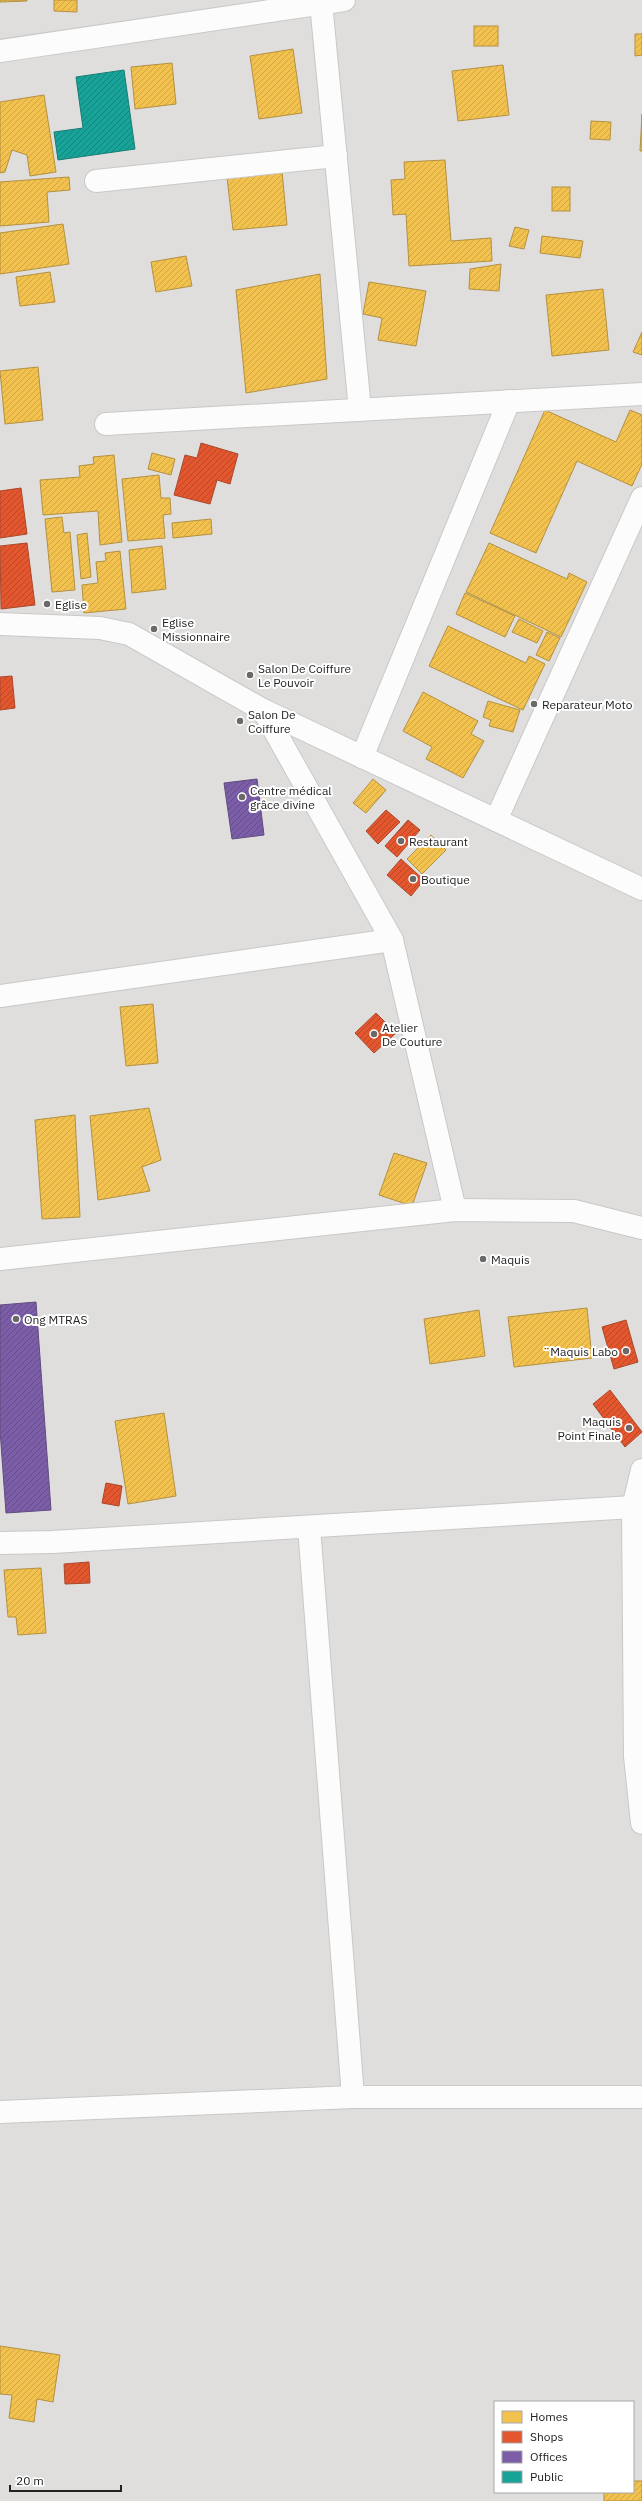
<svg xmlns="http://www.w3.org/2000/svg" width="642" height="2501" font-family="'IBM Plex Sans',sans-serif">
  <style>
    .residential { fill: #dfdedc; fill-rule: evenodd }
    .homes { fill: url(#homes-hatch); stroke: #b49141 }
    .shops { fill: url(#shops-hatch); stroke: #aa472a }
    .offices { fill: url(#offices-hatch); stroke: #604c7f }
    .public { fill: url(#public-hatch); stroke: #1a7c75 }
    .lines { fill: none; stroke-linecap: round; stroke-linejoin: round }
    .street-casing { stroke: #c9c8c7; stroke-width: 24 }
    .street { stroke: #fdfcfc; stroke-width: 22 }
    .poi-dot { fill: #6a6968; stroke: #fff; stroke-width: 1.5 }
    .labels { text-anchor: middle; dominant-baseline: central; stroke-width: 4; stroke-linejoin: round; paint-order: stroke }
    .poi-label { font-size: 12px; fill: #222; stroke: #fff; text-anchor: start }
  </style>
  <defs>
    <pattern id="homes-hatch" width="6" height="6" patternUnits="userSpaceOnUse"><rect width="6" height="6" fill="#f2c14e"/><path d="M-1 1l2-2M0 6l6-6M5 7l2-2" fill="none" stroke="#cfa644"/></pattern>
    <pattern id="shops-hatch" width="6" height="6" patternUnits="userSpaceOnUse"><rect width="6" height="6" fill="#e4572e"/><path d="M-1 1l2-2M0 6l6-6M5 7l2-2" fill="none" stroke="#b84827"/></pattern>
    <pattern id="offices-hatch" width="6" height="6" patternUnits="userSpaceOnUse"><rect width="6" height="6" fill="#7b5ea7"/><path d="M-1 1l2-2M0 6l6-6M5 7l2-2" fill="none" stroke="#644d88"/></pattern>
    <pattern id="public-hatch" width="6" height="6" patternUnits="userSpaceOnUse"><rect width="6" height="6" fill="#17a398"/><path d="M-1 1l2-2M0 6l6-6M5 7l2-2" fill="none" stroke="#14847c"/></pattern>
  </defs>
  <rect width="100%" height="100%" fill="#f0eeeb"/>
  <path class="residential" d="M0,0H642V2501H0ZM495,2402H633V2492H495Z"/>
  <g class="homes">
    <polygon points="0,0 27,0 27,1 0,2"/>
    <polygon points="54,0 77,0 77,12 54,11"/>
    <rect x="474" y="26" width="24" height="20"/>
    <polygon points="635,34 642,34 642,55 635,56"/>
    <polygon points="293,49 302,113 259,119 250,56"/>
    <polygon points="172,63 176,104 135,109 131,67"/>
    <polygon points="503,65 509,115 458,121 452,71"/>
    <polygon points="44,95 56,172 30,176 27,155 12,150 5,172 0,173 0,102"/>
    <polygon points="642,114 642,151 640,151"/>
    <polygon points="591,121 611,122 610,140 590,139"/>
    <polygon points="445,160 451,241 491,238 492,261 409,266 406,214 393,215 391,180 405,179 404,162"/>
    <polygon points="282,171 287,225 233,230 227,177"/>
    <polygon points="69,177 70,190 47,192 49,222 0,226 0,182"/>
    <rect x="552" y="187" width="18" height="24"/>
    <polygon points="63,224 69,264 0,274 0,233"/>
    <polygon points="515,227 529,230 524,249 509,246"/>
    <polygon points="542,236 583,241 580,258 540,253"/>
    <polygon points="186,256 192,286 156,292 151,262"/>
    <polygon points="501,264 499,291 469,289 470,269"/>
    <polygon points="50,272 55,302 20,306 16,277"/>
    <polygon points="320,274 327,379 246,393 236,290"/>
    <polygon points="369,282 426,291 416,346 378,340 382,318 363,314"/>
    <polygon points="603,289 609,350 552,356 546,295"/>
    <polygon points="642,332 642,355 633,352"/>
    <polygon points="38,367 43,420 5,424 0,371"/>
    <polygon points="545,410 616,442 630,410 642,415 642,464 632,486 577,461 536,553 490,533"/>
    <polygon points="152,453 175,459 171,475 148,469"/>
    <polygon points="114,455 122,542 100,545 98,511 43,515 40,480 80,477 79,466 94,464 93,457"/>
    <polygon points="159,475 161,498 170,498 171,514 163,515 165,538 128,541 122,479"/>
    <polygon points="62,517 64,533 70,532 75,590 52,592 45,519"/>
    <polygon points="211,519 212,534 173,538 172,523"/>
    <polygon points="87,533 91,577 81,579 77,535"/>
    <polygon points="489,543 567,579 569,573 587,582 561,637 466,592"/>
    <polygon points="162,546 166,589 132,593 129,550"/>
    <polygon points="120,551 126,609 84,613 82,585 98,583 96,562 106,561 105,553"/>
    <polygon points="465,593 515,616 505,637 456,614"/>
    <polygon points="519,619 543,631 537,643 512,632"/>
    <polygon points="448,626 526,663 529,656 545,664 523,710 429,666"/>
    <polygon points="547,632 560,638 549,661 536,655"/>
    <polygon points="423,692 478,721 471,734 484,741 463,778 426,759 432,747 403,731"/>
    <polygon points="488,701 520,710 513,732 489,726 491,720 483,717"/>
    <polygon points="373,779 386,790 366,813 353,803"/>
    <polygon points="431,835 446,850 422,874 407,859"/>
    <polygon points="153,1004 158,1063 126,1066 120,1007"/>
    <polygon points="149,1108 161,1160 142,1167 150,1191 98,1200 90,1116"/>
    <polygon points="75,1115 80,1217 42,1219 35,1120"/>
    <polygon points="394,1153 427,1163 412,1206 379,1195"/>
    <polygon points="587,1308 592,1358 514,1367 508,1317"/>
    <polygon points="479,1310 485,1356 430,1364 424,1319"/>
    <polygon points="164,1413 176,1496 128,1504 115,1421"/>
    <polygon points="41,1568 46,1633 18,1635 16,1617 8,1617 4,1570"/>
    <polygon points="0,2346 60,2355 53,2402 37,2399 34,2422 9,2418 12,2395 0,2394"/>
    <polygon points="633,2481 642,2481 642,2501 604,2501 604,2492 633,2492"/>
  </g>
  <g class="shops">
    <polygon points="201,443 238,454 230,484 217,480 210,504 174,495 185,455 197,458"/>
    <polygon points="21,488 27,534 0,538 0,491"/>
    <polygon points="27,543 35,605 1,609 0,546"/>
    <polygon points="12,676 15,708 0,710 0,677"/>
    <polygon points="386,810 400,822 378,844 366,831"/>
    <polygon points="408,820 420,830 397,857 385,846"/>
    <polygon points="401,859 424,880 411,896 387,875"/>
    <polygon points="376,1013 396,1033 374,1053 355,1033"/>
    <polygon points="626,1320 638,1362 614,1369 602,1327"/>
    <polygon points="610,1390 642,1432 625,1447 593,1404"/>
    <polygon points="106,1483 122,1486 119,1506 102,1503"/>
    <polygon points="89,1562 90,1583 65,1584 64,1564"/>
  </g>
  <g class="offices">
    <polygon points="257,779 264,835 232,839 224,783"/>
    <polygon points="36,1302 51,1510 6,1513 0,1430 0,1305"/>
  </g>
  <polygon class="public" points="124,70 135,149 58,160 54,132 83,128 76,77"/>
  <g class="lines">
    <defs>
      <g id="street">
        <polyline points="321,3 360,410"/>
        <polyline points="0,51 344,0"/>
        <polyline points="96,181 336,156"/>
        <polyline points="106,424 642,394"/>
        <polyline points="0,624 100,628 129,634 263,710 642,889"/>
        <polyline points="263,710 392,940 455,1210"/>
        <polyline points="362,757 509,401"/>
        <polyline points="496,820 642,498"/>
        <polyline points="0,996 392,940"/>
        <polyline points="0,1259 455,1210 574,1211 642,1228"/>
        <polyline points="642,1470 633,1507 635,1756 642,1823"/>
        <polyline points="309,1527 353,2097"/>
        <polyline points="0,1543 52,1542 633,1507 642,1511"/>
        <polyline points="0,2112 353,2097 642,2097"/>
      </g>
    </defs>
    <use href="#street" class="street-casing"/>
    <use href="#street" class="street"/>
  </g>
  <g class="poi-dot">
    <circle cx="47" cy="604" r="4"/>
    <circle cx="154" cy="629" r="4"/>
    <circle cx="250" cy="675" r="4"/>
    <circle cx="534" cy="704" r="4"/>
    <circle cx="240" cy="721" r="4"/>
    <circle cx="242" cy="797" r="4"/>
    <circle cx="401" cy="841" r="4"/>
    <circle cx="413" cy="879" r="4"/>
    <circle cx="374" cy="1034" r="4"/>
    <circle cx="483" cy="1259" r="4"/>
    <circle cx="16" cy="1319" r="4"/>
    <circle cx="626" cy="1351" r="4"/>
    <circle cx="629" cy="1428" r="4"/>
  </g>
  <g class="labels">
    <g class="poi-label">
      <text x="55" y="604">Eglise</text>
      <text x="162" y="622">Eglise<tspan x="162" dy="14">Missionnaire</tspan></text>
      <text x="258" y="668">Salon De Coiffure<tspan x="258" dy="14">Le Pouvoir</tspan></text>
      <text x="542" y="704">Reparateur Moto</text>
      <text x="248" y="714">Salon De<tspan x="248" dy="14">Coiffure</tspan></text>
      <text x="250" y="790">Centre médical<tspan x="250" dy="14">grâce divine</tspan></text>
      <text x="409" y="841">Restaurant</text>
      <text x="421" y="879">Boutique</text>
      <text x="382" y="1027">Atelier<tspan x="382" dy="14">De Couture</tspan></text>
      <text x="491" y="1259">Maquis</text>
      <text x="24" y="1319">Ong MTRAS</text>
      <text x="618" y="1351" text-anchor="end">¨Maquis Labo</text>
      <text x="621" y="1421" text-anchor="end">Maquis<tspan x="621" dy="14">Point Finale</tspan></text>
    </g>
  </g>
  <rect x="494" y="2401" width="140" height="92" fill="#ffffff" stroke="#a7a7a7"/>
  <rect x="502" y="2411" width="20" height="12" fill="#f2c14e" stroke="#a7a7a7"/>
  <text x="530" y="2421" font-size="12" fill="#222222">Homes</text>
  <rect x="502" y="2431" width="20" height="12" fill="#e4572e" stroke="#a7a7a7"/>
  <text x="530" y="2441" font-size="12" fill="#222222">Shops</text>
  <rect x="502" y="2451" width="20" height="12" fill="#7b5ea7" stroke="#a7a7a7"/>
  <text x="530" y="2461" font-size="12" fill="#222222">Offices</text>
  <rect x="502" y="2471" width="20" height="12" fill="#17a398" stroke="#a7a7a7"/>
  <text x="530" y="2481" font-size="12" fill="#222222">Public</text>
  <path d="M10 2485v6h111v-6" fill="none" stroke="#222222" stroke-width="2"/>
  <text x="16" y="2485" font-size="12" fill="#222222" stroke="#ffffff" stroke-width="3" paint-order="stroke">20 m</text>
</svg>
